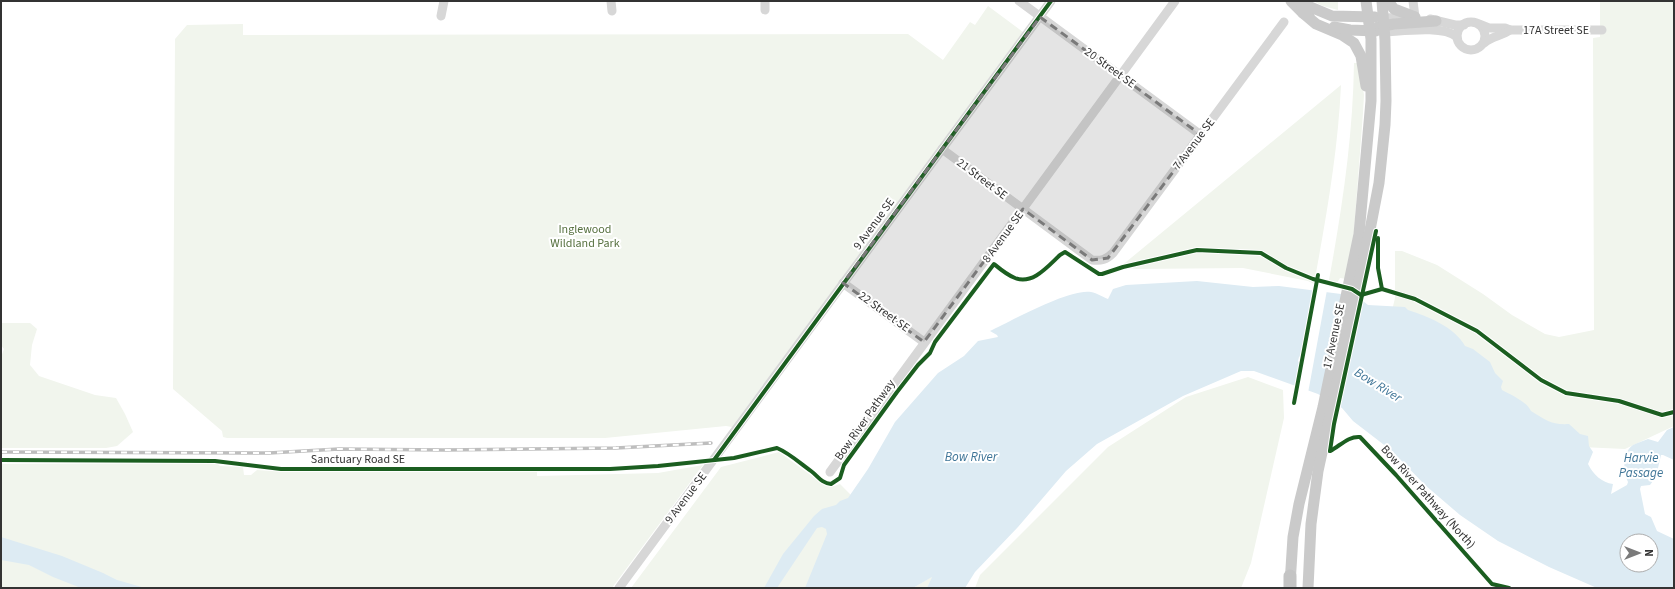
<svg xmlns="http://www.w3.org/2000/svg" width="1675" height="589" font-family="'Source Sans 3',sans-serif">
<style>
.green{fill:#f1f5ed}
.water{fill:#ddebf3;fill-rule:evenodd}
.pier{fill:#fff}
.lines{fill:none;stroke-linecap:round;stroke-linejoin:round}
.minor{stroke:#d7d7d7;stroke-width:9}
.major{stroke:#cacaca;stroke-width:11}
.highway{stroke:#c4c4c4;stroke-width:13}
.rail-casing{stroke:#bebebe;stroke-width:3.5}
.rail{stroke:#fff;stroke-width:2;stroke-dasharray:6;stroke-linecap:butt}
.cycleway-casing{stroke:#fff;stroke-width:6}
.cycleway{stroke:#1b5e20;stroke-width:4}
.marked{fill:#7a7a7a;fill-opacity:0.2;stroke:#7a7a7a;stroke-width:3;stroke-dasharray:8 5;stroke-linejoin:round}
.labels{text-anchor:middle;dominant-baseline:central;stroke-width:4;stroke-linejoin:round;paint-order:stroke}
.street-label{font-size:12px;fill:#333;stroke:#fff}
.park-label{font-size:12px;fill:#56703f;stroke:#fff}
.water-label{font-size:13px;font-style:italic;fill:#3f7597;stroke:#fff}
</style>
<rect width="100%" height="100%" fill="#fff"/>
<g class="green">
<polygon points="1313,1 1338,1 1338,10 1323,6"/>
<polygon points="1600,1 1674,1 1674,426 1625,449 1559,446 1390,319 1395,298 1395,251 1402,251 1437,265 1483,294 1512,315 1545,334 1559,337 1594,330 1593,38 1600,37"/>
<polygon points="988,6 1023,32 732,427 726,426 605,438 227,438 223,437 222,431 173,389 175,39 187,25 243,24 243,35 908,34 943,60 970,22 975,25"/>
<path d="M1354 63H1359L1364 95 1363 113 1353 244 1346 279 1340 278 1337 283 1329 280C1342 209 1353 137 1354 63Z"/>
<path d="M1341 85C1338 152 1326 218 1314 284L1308 281 1243 268 1137 269 1120 267Z"/>
<polygon points="1,323 30,323 37,329 32,345 30,365 39,376 95,395 116,398 125,414 133,432 117,446 106,448 1,448 1,357 4,349 1,345"/>
<polygon points="1248,377 1283,390 1284,418 1251,563 1241,588 975,588 980,575 1108,447 1186,397"/>
<path d="M779 452 823 484C829 487 833 487 840 484L853 497 810 588H631L721 467Z"/>
<polygon points="217,463 220,466 243,467 244,475 251,475 257,470 287,472 537,472 537,476 658,473 703,465 612,588 1,588 1,464"/>
<polygon points="933,576 927,588 913,588"/>
</g>
<g class="water">
<path d="M1197 281 1253 287 1279 286 1341 294 1363 301 1368 305 1405 307 1408 310C1427 316 1455 327 1465 346L1473 349 1490 362 1495 373 1503 381 1501 387 1502 390C1511 395 1526 401 1531 411 1546 420 1551 425 1569 424L1580 434 1588 436 1589 446 1593 452 1588 464C1593 474 1602 483 1613 484L1611 494 1627 485 1628 482C1623 472 1622 452 1633 445 1637 443 1643 441 1648 439L1658 442 1667 430 1674 427V460L1663 455H1661L1656 477 1650 485 1641 486 1640 489 1645 514 1651 517 1657 531 1674 539V588H1597L1549 567 1498 541 1460 515 1425 485 1392 451 1353 421 1342 408 1318 394 1254 371H1241L1183 396 1097 444 1066 471 1018 527 975 572 965 588H927L932 577 913 588H805L827 534 826 529 822 527 817 528 777 588H764L783 554 814 516 822 509 836 505 840 501 848 498 868 469 895 422 938 373 964 356 978 341 998 337 997 335 990 331C1011 321 1070 288 1091 292 1097 293 1103 297 1108 299L1113 289 1126 285ZM1627 541H1651V565H1627Z"/>
<polygon points="1,537 62,556 103,573 117,580 145,588 81,588 53,577 29,565 1,560"/>
</g>
<polygon class="pier" points="1314,289 1327,290 1308,393 1295,389 1300,364 1298,361 1299,357 1302,355 1309,314 1308,312 1311,306"/>
<g class="lines">
<g class="minor">
<polyline points="611,1 612,11"/>
<polyline points="1019,1 1201,135"/>
<polyline points="1413,1 1415,17"/>
<polyline points="765,10 765,1"/>
<polyline points="441,16 444,1"/>
<polyline points="1384,18 1411,17"/>
<polyline points="1430,19 1455,25 1464,25"/>
<circle cx="1471" cy="36" r="14"/>
<polyline points="1479,24 1489,28 1505,28 1510,30 1602,30"/>
<path d="M1385 32C1403 31 1444 25 1457 37"/>
<path d="M1484 43C1492 36 1502 36 1510 30"/>
<path d="M942 149 1092 260C1101 261 1106 260 1113 253L1284 22"/>
<polyline points="843,283 924,342"/>
<polyline points="830,472 1175,1"/>
<polyline points="619,588 1051,1"/>
</g>
<g class="major">
<polyline points="1291,1 1303,13 1309,16"/>
<polyline points="1296,1 1332,16 1375,17"/>
<polyline points="1388,1 1394,9 1415,17"/>
<polyline points="1303,13 1316,24 1342,35 1354,43 1361,56 1366,86"/>
<polyline points="1334,27 1350,30 1376,31"/>
<polyline points="1378,27 1394,24 1436,21"/>
<polyline points="1290,584 1293,537 1299,504 1323,407 1359,234 1371,101 1371,39 1366,1"/>
<polyline points="1308,588 1311,524 1318,471 1370,230 1379,183 1385,125 1386,101 1385,40 1382,1"/>
</g>
<polyline class="highway" points="1290,576 1290,588"/>
<g class="rail-casing">
<polyline id="rail" points="1,452 269,453 339,449 444,450 616,448 711,443"/>
</g>
<use href="#rail" class="rail"/>
<g class="cycleway-casing">
<g id="cycleway">
<polyline points="1378,238 1378,268 1382,289"/>
<polyline points="1294,403 1318,275"/>
<path d="M1330 451C1340 446 1348 436 1360 437L1396 475 1492 584 1509 588"/>
<polyline points="1330,451 1334,424 1376,231"/>
<path d="M1 460 215 461 281 469H610L658 466 734 458 777 448C789 453 800 463 811 471 818 476 821 483 831 484L840 478 844 465 897 392 918 365 930 353 935 342 994 264C1000 269 1007 275 1015 278 1033 285 1048 266 1060 255L1065 252 1099 274H1102L1123 267 1197 250 1261 253 1286 268 1313 279 1352 289 1361 295 1382 289 1415 299 1477 331 1541 380 1566 393 1619 401 1662 415 1674 412"/>
<polyline points="714,460 1051,1"/>
</g>
</g>
<use href="#cycleway" class="cycleway"/>
</g>
<path class="marked" d="M1040 17 1201 135 1108 258 1092 260 1023 209 924 342 843 283Z"/>
<g class="labels">
<g class="street-label">
<text x="1556" y="30">17A Street SE</text>
<text transform="translate(1110 68) rotate(36)">20 Street SE</text>
<text transform="translate(1194 144) rotate(-53)">7 Avenue SE</text>
<text transform="translate(982 179) rotate(37)">21 Street SE</text>
<text transform="translate(874 224) rotate(-54)">9 Avenue SE</text>
<text transform="translate(1003 237) rotate(-54)">8 Avenue SE</text>
<text transform="translate(884 312) rotate(36)">22 Street SE</text>
<text transform="translate(1334 336) rotate(-78)">17 Avenue SE</text>
<text transform="translate(865 420) rotate(-55)">Bow River Pathway</text>
<text x="358" y="459">Sanctuary Road SE</text>
<text transform="translate(1428 497) rotate(48)">Bow River Pathway (North)</text>
<text transform="translate(686 498) rotate(-53)">9 Avenue SE</text>
</g>
<g class="park-label">
<text x="585" y="229">Inglewood<tspan x="585" dy="14">Wildland Park</tspan></text>
</g>
<g class="water-label">
<text transform="translate(1378 385) rotate(32)">Bow River</text>
<text x="971" y="457">Bow River</text>
<text x="1641" y="458">Harvie<tspan x="1641" dy="15">Passage</tspan></text>
</g>
</g>
<rect width="1675" height="589" fill="none" stroke="#333333" stroke-width="4"/>
<g transform="translate(1639 553) rotate(90)"><circle r="19" fill="#ffffff" stroke="#adadad"/>
<path d="M0-3L7 15L0 10L-7 15Z" fill="#7a7a7a"/>
<text y="-6" font-size="11" font-weight="bold" text-anchor="middle" fill="#333333">N</text>
</g>
</svg>
